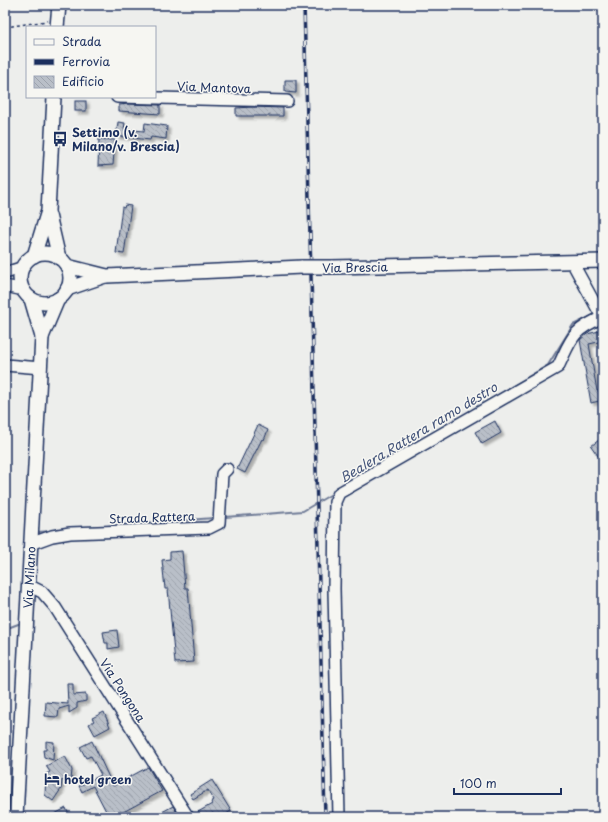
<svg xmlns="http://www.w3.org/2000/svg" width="608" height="822" font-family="'Playpen Sans',sans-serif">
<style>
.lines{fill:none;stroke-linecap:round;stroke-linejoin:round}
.stream{stroke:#6e7a96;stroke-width:2}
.building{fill:url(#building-back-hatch);stroke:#1b2f5e;filter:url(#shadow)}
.minor-casing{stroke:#1b2f5e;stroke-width:14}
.major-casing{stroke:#1b2f5e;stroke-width:16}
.path{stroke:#1b2f5e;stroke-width:1.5;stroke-dasharray:3 3;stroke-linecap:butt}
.minor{stroke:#f6f6f2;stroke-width:11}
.major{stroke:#f6f6f2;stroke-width:13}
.rail-casing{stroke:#1b2f5e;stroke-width:3.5}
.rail{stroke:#f6f6f2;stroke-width:2;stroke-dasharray:6;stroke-linecap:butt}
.major-bridge-casing{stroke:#1b2f5e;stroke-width:16;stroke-linecap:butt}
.major-bridge{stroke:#f6f6f2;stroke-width:13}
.labels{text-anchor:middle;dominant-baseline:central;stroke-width:3;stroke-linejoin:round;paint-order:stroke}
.street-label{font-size:12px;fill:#1b2f5e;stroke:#f6f6f2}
.poi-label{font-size:12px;font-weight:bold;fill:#1b2f5e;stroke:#f6f6f2;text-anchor:start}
.water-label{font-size:13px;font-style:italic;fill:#44547a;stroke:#f6f6f2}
</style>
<defs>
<pattern id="building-back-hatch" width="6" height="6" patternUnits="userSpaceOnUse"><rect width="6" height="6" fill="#b9bfc8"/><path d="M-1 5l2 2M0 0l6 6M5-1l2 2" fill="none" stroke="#9ea4ae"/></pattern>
<filter id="shadow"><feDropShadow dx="3" dy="3" stdDeviation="1" flood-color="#0004"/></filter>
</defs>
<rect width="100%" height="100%" fill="#edeeec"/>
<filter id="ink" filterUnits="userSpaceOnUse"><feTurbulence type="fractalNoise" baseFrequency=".025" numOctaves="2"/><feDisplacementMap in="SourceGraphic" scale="8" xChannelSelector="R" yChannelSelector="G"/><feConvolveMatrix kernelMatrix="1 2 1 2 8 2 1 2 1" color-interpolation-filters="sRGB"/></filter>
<g filter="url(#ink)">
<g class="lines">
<g class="stream">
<polyline points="483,404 548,365 573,325 590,317"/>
<polyline points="225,517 303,511 335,492"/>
<polyline points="107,526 214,518"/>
<polyline points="37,532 53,531"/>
<polyline points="5,629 21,623"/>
</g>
</g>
<g class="building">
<polygon points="285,80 296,80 296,93 285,92"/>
<rect x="75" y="101" width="11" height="10"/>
<polygon points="129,104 160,105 160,114 119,111 119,105"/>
<polygon points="252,107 283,108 283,116 236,116 236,108"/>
<polygon points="118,122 125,123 124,129 144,131 145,123 167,126 166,139 151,137 150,140 116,136"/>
<polygon points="99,139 115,140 113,165 98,166"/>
<polygon points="125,205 131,206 124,254 116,253 122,207 124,208"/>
<polygon points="603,330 603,341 589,344 597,391 603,390 603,400 591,403 580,340 587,334"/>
<polygon points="495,421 501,433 482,444 475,432"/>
<polygon points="258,425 268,430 264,440 262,439 245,473 237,469"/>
<polygon points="603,437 603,463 591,446"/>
<polygon points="182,551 185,588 188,588 194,662 175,663 168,589 165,589 162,560 170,559 170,552"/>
<polygon points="117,630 119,647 108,649 108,643 105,643 103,632"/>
<polygon points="67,684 73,684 73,695 86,694 86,701 77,703 77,708 69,713 69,706 59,709 58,717 45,716 46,702 68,704"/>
<polygon points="104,712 110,727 95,735 89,724 94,721 92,718"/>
<polygon points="46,741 54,742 53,760 44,757 43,750 46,750"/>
<polygon points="92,741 113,786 148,767 162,791 114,817 109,817 93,786 82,792 79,786 101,775 91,756 86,758 80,747"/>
<polygon points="65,756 72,770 71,780 62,780 61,789 53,801 45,795 46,774 50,772 46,766"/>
<polygon points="212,780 231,811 221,817 215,817 213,813 207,817 201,817 198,812 212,804 211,802 214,800 208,790 193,799 190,794"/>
<polygon points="173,806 180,817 153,817"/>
<polygon points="66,808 70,817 49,817"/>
</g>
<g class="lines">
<g class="minor-casing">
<g id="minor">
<polyline points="117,97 287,101"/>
<polyline points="572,262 602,317"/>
<polyline points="5,273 24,267"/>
<polyline points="5,286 24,290"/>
<polyline points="5,365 41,368"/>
<polyline points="30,544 52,536 70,533 209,528 219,523 222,474 227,469"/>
<polyline points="28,585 42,592 55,607 188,817"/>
<path d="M339 817 334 589 335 502 339 493 558 367C572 338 571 331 603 317"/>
</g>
</g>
<g class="major-casing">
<g id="major">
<polyline points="57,27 59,5"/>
<polyline points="49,215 59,258"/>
<circle cx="45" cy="278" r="25"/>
<polyline points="34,256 48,211 54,97"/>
<polyline points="67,266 107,276 302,267"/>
<polyline points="332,267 603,261"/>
<polyline points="67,289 105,276"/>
<polyline points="42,337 58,299"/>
<path id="s1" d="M16 817 42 337 31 299"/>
</g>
</g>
<polyline class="path" points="5,27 48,21"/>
<use href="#minor" class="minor"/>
<use href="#major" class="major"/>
<g class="rail-casing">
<polyline id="rail" points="304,5 325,817"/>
</g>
<use href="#rail" class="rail"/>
<g class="major-bridge-casing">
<polyline id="major-bridge" points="302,267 332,267"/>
</g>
<use href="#major-bridge" class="major-bridge"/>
</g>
</g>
<defs>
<g id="bus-bare" transform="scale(1.2)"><path d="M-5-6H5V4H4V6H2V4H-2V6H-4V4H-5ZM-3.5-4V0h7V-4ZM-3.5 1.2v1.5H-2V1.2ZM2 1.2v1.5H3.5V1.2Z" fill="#1b2f5e" stroke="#f6f6f2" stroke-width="2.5" paint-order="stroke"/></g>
<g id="hotel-bare" transform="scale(1.2)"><path d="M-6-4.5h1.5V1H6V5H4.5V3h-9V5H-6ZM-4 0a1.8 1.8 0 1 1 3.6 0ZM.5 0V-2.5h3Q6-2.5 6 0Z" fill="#1b2f5e" stroke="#f6f6f2" stroke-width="2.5" paint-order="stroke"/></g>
</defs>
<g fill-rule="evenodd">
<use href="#bus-bare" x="60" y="139"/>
<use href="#hotel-bare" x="52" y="779"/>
</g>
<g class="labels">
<g class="street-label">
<text transform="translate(214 87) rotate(2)">Via Mantova</text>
<text transform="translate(355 267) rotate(-1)">Via Brescia</text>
<text transform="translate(152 517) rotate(-2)">Strada Rattera</text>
<text stroke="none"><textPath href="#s1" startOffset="240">Via Milano</textPath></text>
<text transform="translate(123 690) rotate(57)">Via Pongona</text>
</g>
<g class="poi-label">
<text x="72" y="132">Settimo (v.<tspan x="72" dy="14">Milano/v. Brescia)</tspan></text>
<text x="64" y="779">hotel green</text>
</g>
<g class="water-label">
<text transform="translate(418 432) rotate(-31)">Bealera Rattera ramo destro</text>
</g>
</g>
<rect width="608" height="822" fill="none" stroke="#f6f6f2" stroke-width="20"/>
<rect x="10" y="10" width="588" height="802" fill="none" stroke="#1b2f5e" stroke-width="1.5" filter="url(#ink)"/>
<rect x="26" y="26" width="130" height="72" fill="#f6f6f2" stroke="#9ea6b7"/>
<rect x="34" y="39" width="20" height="6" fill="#f6f6f2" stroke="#9ea6b7"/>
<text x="62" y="46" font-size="12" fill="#1b2f5e">Strada</text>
<rect x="34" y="59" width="20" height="6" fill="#1b2f5e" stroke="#9ea6b7"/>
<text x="62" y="66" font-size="12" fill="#1b2f5e">Ferrovia</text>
<rect x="34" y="76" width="20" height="12" fill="url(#building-back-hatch)" stroke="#9ea6b7"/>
<text x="62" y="86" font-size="12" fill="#1b2f5e">Edificio</text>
<path d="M454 788v6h107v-6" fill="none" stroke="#1b2f5e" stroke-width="2"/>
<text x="460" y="788" font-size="12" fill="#1b2f5e" stroke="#f6f6f2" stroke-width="3" paint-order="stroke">100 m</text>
</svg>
